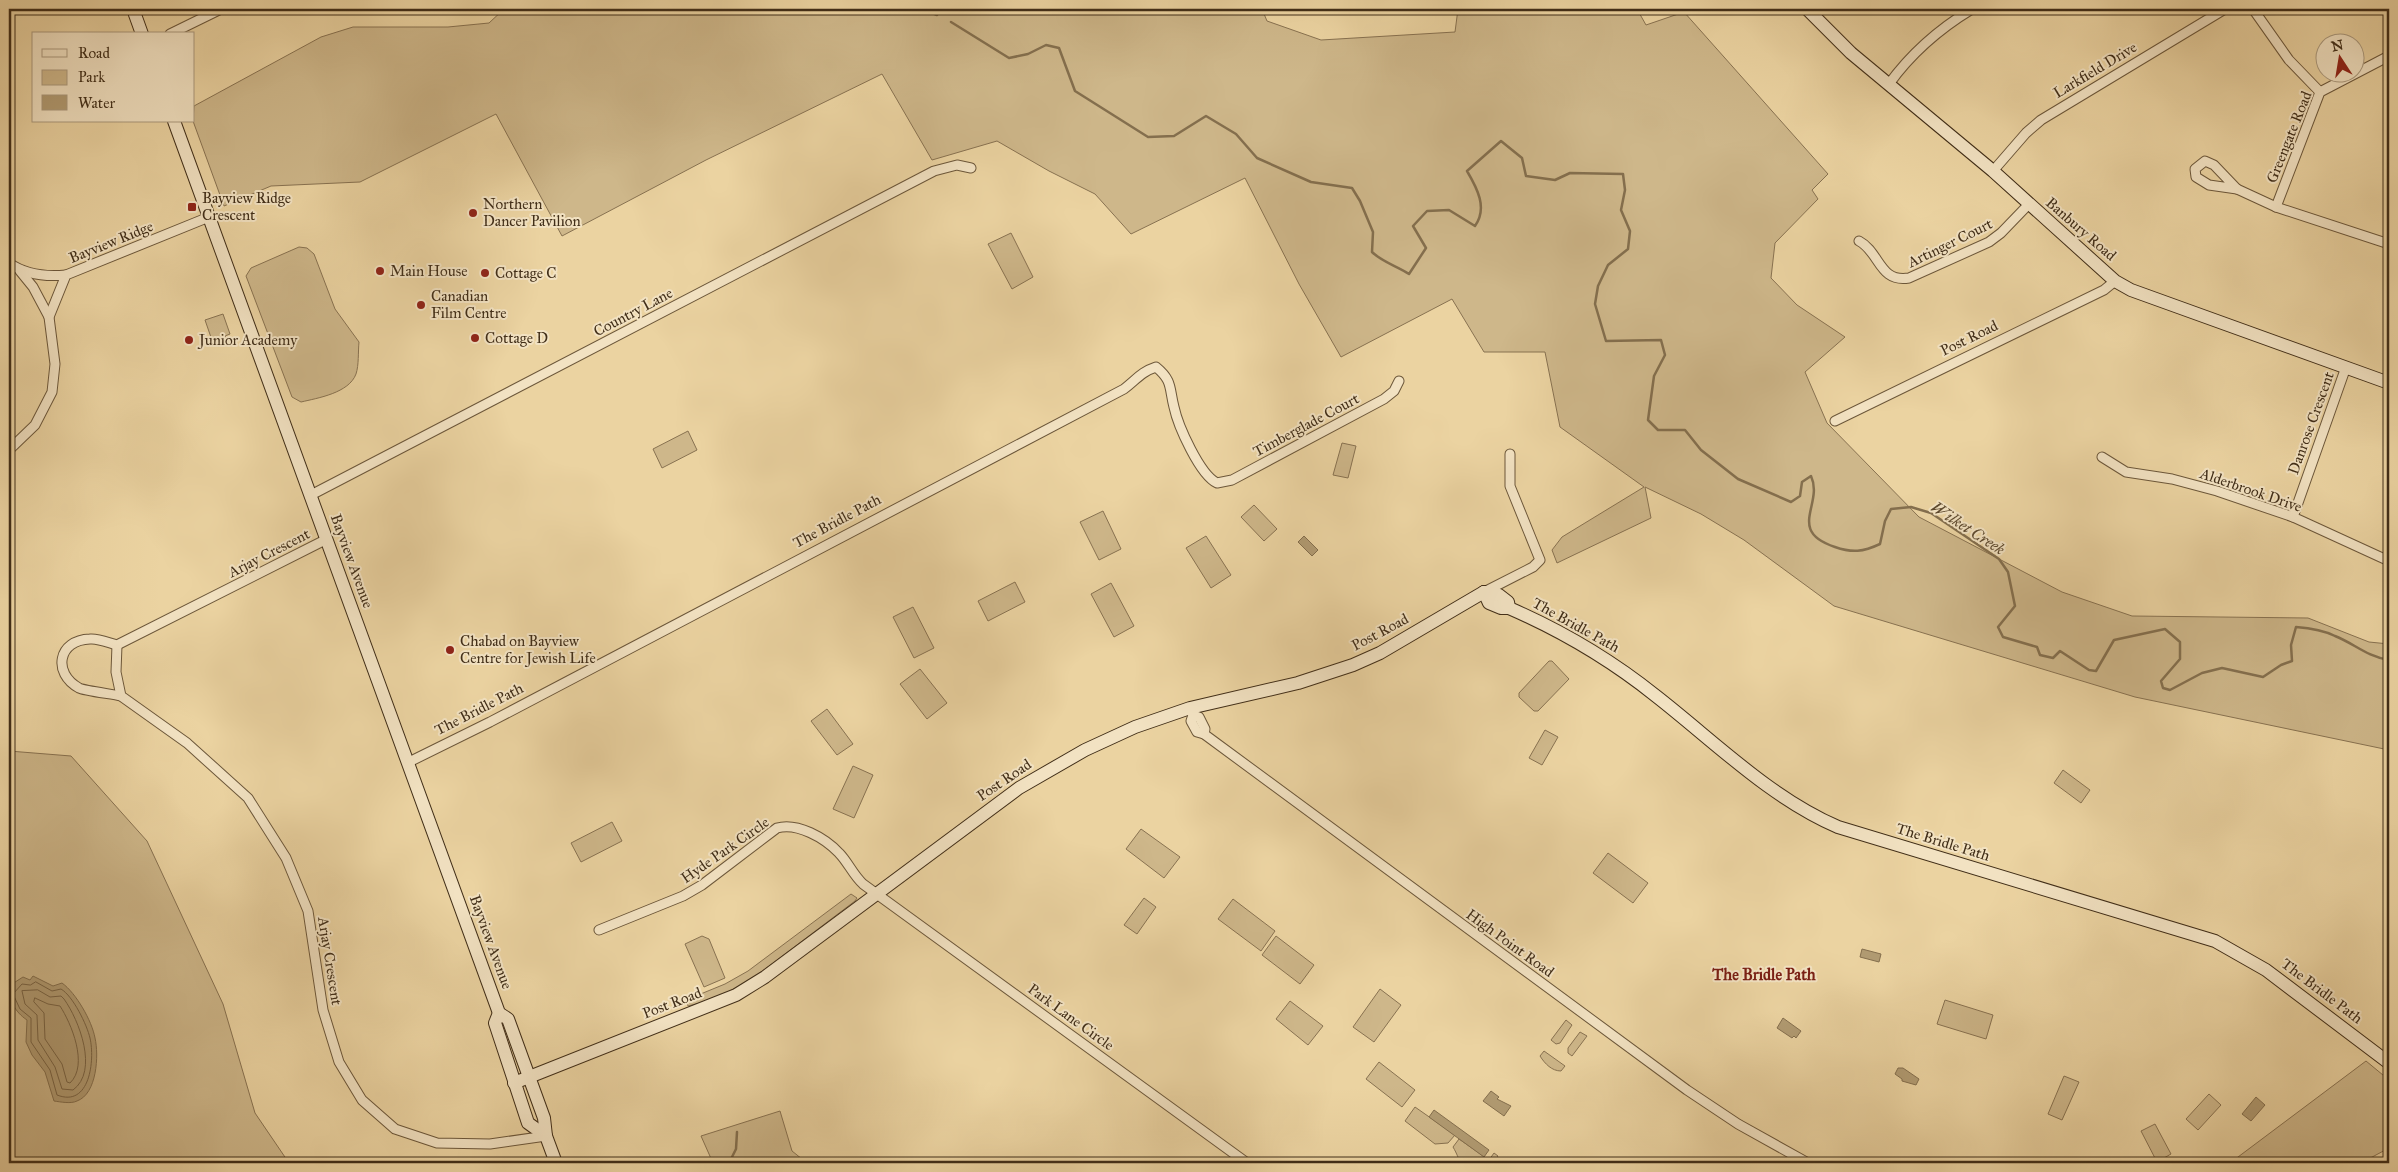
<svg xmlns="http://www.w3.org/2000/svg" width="2398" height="1172" font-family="'IM FELL Great Primer',serif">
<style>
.green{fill:#ceb78a;stroke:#887251}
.water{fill:#b19b72;stroke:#846f4e}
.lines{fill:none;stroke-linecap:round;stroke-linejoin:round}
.shore{stroke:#796445;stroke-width:1}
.stream{stroke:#846f4e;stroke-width:2.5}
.street-casing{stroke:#6c573a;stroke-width:11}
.secondary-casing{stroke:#412e18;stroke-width:14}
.street{stroke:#f2e2c2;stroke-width:9}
.secondary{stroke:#f2e2c2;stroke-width:12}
.poi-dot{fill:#8f2418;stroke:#f2e2c2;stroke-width:2}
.labels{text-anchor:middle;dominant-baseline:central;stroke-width:4;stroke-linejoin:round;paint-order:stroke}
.street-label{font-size:15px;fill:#412e18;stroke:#f2e2c2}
.poi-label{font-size:15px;fill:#412e18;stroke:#f2e2c2;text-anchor:start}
.water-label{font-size:16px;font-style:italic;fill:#5d492e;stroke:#f2e2c2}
.neighbourhood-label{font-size:16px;font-weight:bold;fill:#7a1f14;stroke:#f2e2c2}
</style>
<rect width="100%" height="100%" fill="#ebd3a1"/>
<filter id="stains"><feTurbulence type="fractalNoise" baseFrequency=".004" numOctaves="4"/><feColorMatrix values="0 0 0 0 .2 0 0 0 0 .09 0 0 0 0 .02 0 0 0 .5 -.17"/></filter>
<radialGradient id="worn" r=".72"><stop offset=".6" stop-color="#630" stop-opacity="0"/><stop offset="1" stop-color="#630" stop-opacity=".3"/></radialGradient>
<g class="green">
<polygon points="504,9 1262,9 1267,21 1321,40 1455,32 1458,9 1637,9 1646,25 1684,12 1828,174 1812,190 1818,199 1775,243 1771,278 1797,305 1845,337 1805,372 1827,423 1919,517 2062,592 2132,616 2308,618 2369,642 2389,644 2389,750 2135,697 1834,606 1744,540 1701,514 1645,487 1651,518 1557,563 1552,550 1562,537 1644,487 1560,427 1545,352 1484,352 1452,299 1341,357 1299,284 1245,178 1131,234 1095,194 1049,171 997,141 932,160 882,74 706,160 562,236 496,114 360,182 271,186 224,206 193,121 194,106 321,37 353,27 448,27 489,23"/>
<polygon points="1011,233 1033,277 1012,289 988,244"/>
<path d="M299 247 307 248 314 254 335 309 359 342C358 352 359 365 356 374 349 393 318 398 301 402L292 397 246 276 251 268Z"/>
<polygon points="223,314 230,334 225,336 227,341 214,346 205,320"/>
<polygon points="688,431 697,450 662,468 653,449"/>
<polygon points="1342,443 1356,446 1348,478 1333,475"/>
<polygon points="1254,505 1277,529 1264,541 1241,517"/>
<polygon points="1103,511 1121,549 1099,560 1080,522"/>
<polygon points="1206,536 1231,575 1211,588 1186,548"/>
<polygon points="1015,582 1025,602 988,621 978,601"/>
<polygon points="1111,583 1134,626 1114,637 1091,594"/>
<polygon points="913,607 934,648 914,658 893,617"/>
<polygon points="1549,661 1552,661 1569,679 1538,711 1534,711 1519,697 1519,693"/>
<polygon points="920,669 947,703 927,719 900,684"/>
<polygon points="827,709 853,744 837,755 811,721"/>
<polygon points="1545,730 1558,737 1542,765 1529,758"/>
<polygon points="9,751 71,756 147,841 223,1004 255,1113 289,1163 9,1163"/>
<polygon points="853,766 873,775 854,818 833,809"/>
<polygon points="2063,770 2090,790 2081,803 2054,783"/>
<polygon points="612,822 622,841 581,862 571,843"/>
<polygon points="1141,829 1180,857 1164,878 1126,849"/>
<polygon points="1608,853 1648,883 1633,903 1593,873"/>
<polygon points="851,894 857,898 855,901 752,979 715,999 688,1006 686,1000 725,984 748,971"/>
<polygon points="1144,898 1156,907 1137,934 1124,925"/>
<polygon points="1233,899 1275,931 1261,951 1218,919"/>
<polygon points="702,936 709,939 725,978 704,987 685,944"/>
<polygon points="1276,936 1314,965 1300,984 1262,955"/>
<polygon points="1380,989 1401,1005 1374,1042 1353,1027"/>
<polygon points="1945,1000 1993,1015 1986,1039 1937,1024"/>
<polygon points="1290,1001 1323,1026 1308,1045 1276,1019"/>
<polygon points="1566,1020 1572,1025 1560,1043 1556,1044 1551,1040"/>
<polygon points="1580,1032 1587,1036 1572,1056 1568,1053 1568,1048"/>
<path d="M1544 1051 1565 1066 1561 1071C1552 1071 1545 1064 1540 1056Z"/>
<polygon points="2366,1061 2389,1080 2389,1148 2361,1163 2230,1163"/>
<polygon points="1379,1062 1415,1090 1402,1107 1366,1079"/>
<polygon points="2064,1076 2079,1082 2062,1120 2048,1114"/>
<polygon points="2209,1094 2221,1105 2198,1130 2186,1119"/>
<polygon points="1415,1107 1455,1135 1448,1143 1435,1144 1405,1121"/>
<polygon points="780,1111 792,1151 807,1163 713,1163 701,1136"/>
<polygon points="2155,1124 2171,1154 2157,1162 2141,1131"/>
<path d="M1459 1139 1489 1160 1494 1153 1498 1156 1493 1163H1488L1481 1158 1476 1163C1455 1163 1462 1162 1453 1147Z"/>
</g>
<g class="water">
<polygon points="1304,536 1318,550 1312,556 1298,542"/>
<polygon points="1862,949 1881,954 1879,962 1860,957"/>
<path d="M33 976 53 986 62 983C76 993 92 1021 95 1038 99 1055 97 1094 77 1101 71 1104 61 1102 54 1101L45 1072 32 1055 26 1042 27 1020C15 1012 7 999 12 984L23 977 30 980Z"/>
<polygon points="1783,1018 1801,1031 1796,1038 1794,1036 1792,1038 1777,1028"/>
<polygon points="1898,1068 1903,1068 1919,1079 1916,1085 1902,1081 1902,1079 1895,1074"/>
<polygon points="1491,1091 1499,1097 1497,1099 1511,1106 1504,1116 1483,1101"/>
<polygon points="2256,1097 2265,1105 2251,1121 2242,1114"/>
<polygon points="1434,1110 1489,1150 1484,1157 1429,1117"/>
</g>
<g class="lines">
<g class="shore">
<path d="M36 982 52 991 61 989C73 996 87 1025 90 1038 95 1060 90 1108 57 1095L50 1070 31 1042V1018L20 1009 13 994 22 984 30 985Z"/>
<path d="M38 990 50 997 61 996 64 999C79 1020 99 1071 73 1090L62 1089 55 1067 38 1040 37 1015 25 1004 22 991Z"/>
<path d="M35 998 48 1004 60 1006C71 1023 89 1065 70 1083L67 1082 62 1064 45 1039 44 1013 34 1002Z"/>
</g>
<g class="stream">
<polyline points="923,9 937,15"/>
<path d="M951 22 1009 58 1028 54 1046 45 1059 48 1075 91 1148 137 1174 136 1206 116 1236 134 1257 158 1311 182 1352 188 1360 201 1373 232 1372 252C1382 262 1397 266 1409 274L1426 248 1413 226 1427 211 1449 210 1475 226C1488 208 1477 188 1467 171L1501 141 1522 158 1526 176 1555 180 1570 173 1623 174 1625 190 1621 210 1630 231 1628 249 1608 265 1598 286 1595 304 1606 341 1661 340 1665 355 1654 376 1648 420 1658 430H1685L1701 450 1738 479 1791 502 1800 496 1802 482 1811 476C1824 504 1786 531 1835 547 1852 553 1863 552 1880 544L1885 521 1891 509 1911 507 1931 513 1999 559 2008 572 2015 606 1998 627 2003 637 2037 647 2040 655 2053 658 2060 651 2089 670 2096 671 2114 640 2165 629 2180 642V659L2161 681 2163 688 2170 690 2202 673 2222 668 2263 677 2281 665 2292 661 2291 645 2296 627C2309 628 2323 630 2335 636 2355 644 2366 656 2389 660"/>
<polyline points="729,1163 736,1149 737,1132"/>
</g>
<g class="street-casing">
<g id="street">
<polyline points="2253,9 2289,60 2320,92"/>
<polyline points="170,34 221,9"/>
<path d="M1889 84C1912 52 1939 29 1972 9"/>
<polygon points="2205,161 2214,165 2237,189 2209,185 2196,177 2195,169"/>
<polyline points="1993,171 2026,133 2041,120 2225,9"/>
<polyline points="2237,189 2276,207 2389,244"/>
<polyline points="2276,207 2320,92 2389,56"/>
<path d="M1859 241C1880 252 1879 283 1909 278L1989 242 2001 233 2028 205"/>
<path d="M9 263C26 275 45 277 66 275"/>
<polyline points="20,271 33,287 49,317"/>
<polyline points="1835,421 2104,290 2115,281"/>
<polyline points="9,450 35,425 52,392 55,364 49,317 66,275 209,217"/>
<polyline points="2102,457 2126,472 2172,479 2217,491 2293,517 2389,561"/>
<polyline points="311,495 934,171 957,165 971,168"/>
<polyline points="2293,517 2346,367"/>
<polyline points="1484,592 1533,567 1540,560 1510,486 1510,454"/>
<polyline points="117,645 116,672 121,696 187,743 248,798 286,858 308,911 323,1010 339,1062 362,1100 395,1129 437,1143 490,1144 546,1136"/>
<path d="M121 696C113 694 85 691 79 688 52 673 58 640 90 639 98 638 109 643 117 645L327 539"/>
<polyline points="1190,708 1193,715 1191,721 1197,732 1204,734 1687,1090 1738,1124 1808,1163"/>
<polyline points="1193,715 1199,717 1205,729 1204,734"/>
<path d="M409 762 490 722 1124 389C1137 379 1141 372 1156 367 1173 381 1169 388 1174 407 1178 426 1200 475 1217 483L1232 480 1384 399 1394 391 1399 381"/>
<path d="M599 930 683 896 702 885 777 828C797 822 825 838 839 853 848 862 853 875 863 884L1247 1163"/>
</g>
</g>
<g class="secondary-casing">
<g id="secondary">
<polyline points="133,9 142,34"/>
<polyline points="1807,9 1851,53 1993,171 2115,281 2131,290 2389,383"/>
<polyline points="174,121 499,1013 508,1019 544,1118 546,1136 556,1163"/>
<path d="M1484 592 1489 603 1501 608H1509C1562 631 1611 660 1656 696 1715 742 1769 797 1838 827L2215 941 2266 970 2389 1063"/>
<polyline points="1484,592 1499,595 1508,602 1509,608"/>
<polyline points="499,1013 495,1023 528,1123 546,1136"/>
<polyline points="514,1083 736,995 765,977 1019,788 1085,750 1135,727 1190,708 1298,683 1353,665 1380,653 1484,592"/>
</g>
</g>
<use href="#street" class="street"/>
<use href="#secondary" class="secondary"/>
</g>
<g class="poi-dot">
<rect x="187" y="202" width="10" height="10" rx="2.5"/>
<circle cx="473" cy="213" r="5"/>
<circle cx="380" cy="271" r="5"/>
<circle cx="485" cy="273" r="5"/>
<circle cx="421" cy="305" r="5"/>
<circle cx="475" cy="338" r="5"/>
<circle cx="189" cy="340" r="5"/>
<circle cx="450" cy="650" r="5"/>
</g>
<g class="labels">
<g class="street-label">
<text transform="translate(2095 70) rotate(-31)">Larkfield Drive</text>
<text transform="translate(2289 137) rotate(-68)">Greengate Road</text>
<text transform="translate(2081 229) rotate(41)">Banbury Road</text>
<text transform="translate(111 242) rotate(-22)">Bayview Ridge</text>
<text transform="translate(1950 243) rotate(-26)">Artinger Court</text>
<text transform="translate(633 312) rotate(-28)">Country Lane</text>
<text transform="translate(1969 338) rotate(-26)">Post Road</text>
<text transform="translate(2311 423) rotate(-70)">Danrose Crescent</text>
<text transform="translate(1306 425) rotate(-28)">Timberglade Court</text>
<text transform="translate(2251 490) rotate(19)">Alderbrook Drive</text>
<text transform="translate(837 521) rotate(-28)">The Bridle Path</text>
<text transform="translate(269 553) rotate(-27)">Arjay Crescent</text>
<text transform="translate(352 561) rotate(70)">Bayview Avenue</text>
<text transform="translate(1576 625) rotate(29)">The Bridle Path</text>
<text transform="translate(1380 632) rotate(-28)">Post Road</text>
<text transform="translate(479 709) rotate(-27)">The Bridle Path</text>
<text transform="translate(1004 780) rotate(-34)">Post Road</text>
<text transform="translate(1943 842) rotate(17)">The Bridle Path</text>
<text transform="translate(725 850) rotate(-35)">Hyde Park Circle</text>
<text transform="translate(491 942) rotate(70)">Bayview Avenue</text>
<text transform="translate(1510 943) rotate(36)">High Point Road</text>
<text transform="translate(330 961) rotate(81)">Arjay Crescent</text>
<text transform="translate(2322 991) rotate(37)">The Bridle Path</text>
<text transform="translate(672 1003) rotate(-21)">Post Road</text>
<text transform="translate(1071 1017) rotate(36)">Park Lane Circle</text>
</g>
<g class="poi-label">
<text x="202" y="198">Bayview Ridge<tspan x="202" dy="17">Crescent</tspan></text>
<text x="483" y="204">Northern<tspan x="483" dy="17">Dancer Pavilion</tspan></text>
<text x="390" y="271">Main House</text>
<text x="495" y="273">Cottage C</text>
<text x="431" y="296">Canadian<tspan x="431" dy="17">Film Centre</tspan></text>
<text x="485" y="338">Cottage D</text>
<text x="199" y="340">Junior Academy</text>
<text x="460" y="641">Chabad on Bayview<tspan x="460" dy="17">Centre for Jewish Life</tspan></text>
</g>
<g class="water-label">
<text transform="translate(1968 528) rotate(33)">Wilket Creek</text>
</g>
<g class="neighbourhood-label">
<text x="1764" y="974">The Bridle Path</text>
</g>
</g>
<rect width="2398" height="1172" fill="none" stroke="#ebd3a1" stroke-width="30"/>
<rect x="10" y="10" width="2378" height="1152" fill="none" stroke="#412e18" stroke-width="2.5"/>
<rect x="15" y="15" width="2368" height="1142" fill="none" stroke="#412e18"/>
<rect x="32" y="32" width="162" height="90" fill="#f2e2c2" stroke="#ab9a7e"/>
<rect x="42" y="49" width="25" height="8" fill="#f2e2c2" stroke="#ab9a7e"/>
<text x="78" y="58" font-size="15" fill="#412e18">Road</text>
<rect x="42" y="70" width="25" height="15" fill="#ceb78a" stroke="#ab9a7e"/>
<text x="78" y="82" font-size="15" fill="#412e18">Park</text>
<rect x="42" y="95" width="25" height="15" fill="#b19b72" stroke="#ab9a7e"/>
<text x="78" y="108" font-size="15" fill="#412e18">Water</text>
<g transform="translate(2340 58) rotate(348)"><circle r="24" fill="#f2e2c2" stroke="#ab9a7e"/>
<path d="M0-4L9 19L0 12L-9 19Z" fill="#8f2418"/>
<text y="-8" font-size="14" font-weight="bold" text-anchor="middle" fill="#412e18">N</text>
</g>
<rect width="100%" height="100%" filter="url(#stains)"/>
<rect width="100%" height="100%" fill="url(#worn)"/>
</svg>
